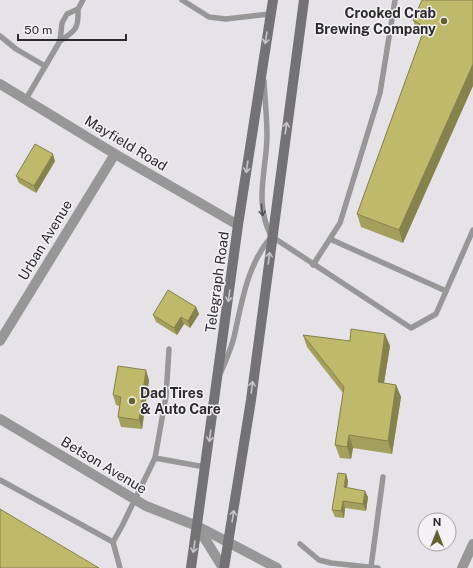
<svg xmlns="http://www.w3.org/2000/svg" width="473" height="568" font-family="'Public Sans',sans-serif">
<style>
.lines{fill:none;stroke-linecap:round;stroke-linejoin:round}
.lane{stroke:#989798;stroke-width:5.5}
.street{stroke:#989798;stroke-width:10}
.secondary{stroke:#737274;stroke-width:10}
.wall{fill:#a49f5d}
.shaded-wall{fill:#86824c}
.building{fill:#bfb96c;stroke:#86824c}
.oneway{stroke:#c6c5c7}
.oneway2{stroke:#525152}
.poi-dot{fill:#65612e;stroke:#f3f1f4;stroke-width:1.5}
.labels{text-anchor:middle;dominant-baseline:central;stroke-width:3;stroke-linejoin:round;paint-order:stroke}
.poi-label{font-size:14px;font-weight:bold;fill:#2c2b2c;stroke:#f3f1f4;text-anchor:end}
.street-label{font-size:14px;fill:#2c2b2c;stroke:#f3f1f4}
</style>
<rect width="100%" height="100%" fill="#e5e3e7"/>
<g class="lines">
<g class="lane">
<polyline points="182,0 209,17 226,19 270,14"/>
<polyline points="78,9 83,0"/>
<polyline points="0,36 16,49 45,66"/>
<path d="M264 81C265 100 267 118 267 137 266 173 254 202 271 236L411 328 436 314 473 230"/>
<path d="M26 99 60 41 62 23 67 14 78 9C79 29 75 31 60 41"/>
<polyline points="330,239 446,291"/>
<polyline points="313,265 340,223 380,93 395,0"/>
<path d="M221 372C226 360 231 349 234 337 242 302 247 265 271 237"/>
<polyline points="155,458 205,467"/>
<polyline points="0,480 113,542 122,526 155,458 166,396 169,349"/>
<polyline points="113,542 120,568"/>
<polyline points="300,544 319,560 331,563 378,568"/>
<polyline points="371,567 383,477"/>
</g>
<g class="street">
<polyline points="0,84 115,154 238,225"/>
<polyline points="0,341 115,154"/>
<polyline points="0,419 146,506 197,526 277,568"/>
<polyline points="197,526 223,568"/>
<polyline points="462,568 473,544"/>
</g>
<g class="secondary">
<polyline points="191,568 238,225 273,0"/>
<polyline points="224,568 251,400 304,0"/>
</g>
</g>
<g class="wall">
<polygon points="473,0 403,243 361,227 357,214 422,35 417,32 413,20"/>
<polygon points="55,161 36,193 19,183 16,176"/>
<polygon points="196,307 199,314 190,328 184,324 177,335 156,322 153,315"/>
<polygon points="385,334 390,346 384,383 396,385 401,397 392,454 353,448 351,459 340,458 335,445 343,393 307,347 303,335 350,341"/>
<polygon points="149,380 142,429 121,427 118,417 119,406 116,405 113,395"/>
<polygon points="346,474 348,481 347,488 368,497 366,511 345,508 344,518 335,517 332,510"/>
</g>
<g class="shaded-wall">
<polygon points="473,64 473,86 403,243 399,230"/>
<polygon points="53,154 55,161 36,193 34,186"/>
<polygon points="196,307 199,314 190,328 188,321"/>
<polygon points="181,317 184,324 177,335 174,328"/>
<polygon points="385,334 390,346 382,395 378,382"/>
<polygon points="146,370 149,380 142,429 139,420"/>
<polygon points="396,385 401,397 392,454 388,441"/>
<polygon points="349,435 353,448 351,459 347,447"/>
<polygon points="346,474 348,481 346,494 344,487"/>
<polygon points="365,491 368,497 366,511 363,504"/>
<polygon points="343,501 345,508 344,518 341,511"/>
</g>
<g class="building">
<polygon points="422,0 473,0 473,64 399,230 357,214 425,27 413,20"/>
<polygon points="35,144 53,154 34,186 16,176"/>
<polygon points="168,290 196,307 188,321 181,317 174,328 153,315"/>
<polygon points="351,329 385,334 378,382 396,385 388,441 349,435 347,447 335,445 344,387 303,335 350,341"/>
<polygon points="118,366 146,370 139,420 118,417 121,397 113,395"/>
<polygon points="338,473 346,474 344,487 365,491 363,504 343,501 341,511 332,510"/>
<polygon points="0,509 99,568 0,568"/>
</g>
<defs><path id="oneway-shaft" d="M-6 0H5M1.5-3L5.5 0L1.5 3" fill="none" stroke-width="1.6" stroke-linecap="round" stroke-linejoin="round"/></defs>
<g class="oneway">
<use href="#oneway-shaft" transform="translate(266 38) rotate(99)"/>
<use href="#oneway-shaft" transform="translate(286 128) rotate(-82)"/>
<use href="#oneway-shaft" transform="translate(247 167) rotate(98)"/>
<use href="#oneway-shaft" transform="translate(269 258) rotate(-83)"/>
<use href="#oneway-shaft" transform="translate(229 296) rotate(98)"/>
<use href="#oneway-shaft" transform="translate(252 387) rotate(-83)"/>
<use href="#oneway-shaft" transform="translate(210 436) rotate(98)"/>
<use href="#oneway-shaft" transform="translate(233 516) rotate(-81)"/>
<use href="#oneway-shaft" transform="translate(194 547) rotate(98)"/>
</g>
<use class="oneway2" href="#oneway-shaft" transform="translate(262 210) rotate(84)"/>
<g class="poi-dot">
<circle cx="444" cy="21" r="4"/>
<circle cx="132" cy="401" r="4"/>
</g>
<g class="labels">
<g class="poi-label">
<text x="436" y="13">Crooked Crab<tspan x="436" dy="16">Brewing Company</tspan></text>
<text x="140" y="393" text-anchor="start">Dad Tires<tspan x="140" dy="16">&amp; Auto Care</tspan></text>
</g>
<g class="street-label">
<text transform="translate(126 143) rotate(31)">Mayfield Road</text>
<text transform="translate(45 240) rotate(-59)">Urban Avenue</text>
<text transform="translate(217 282) rotate(-82)">Telegraph Road</text>
<text transform="translate(104 465) rotate(31)">Betson Avenue</text>
</g>
</g>
<g transform="translate(437 532)"><circle r="19" fill="#f3f1f4" stroke="#a3a2a4"/>
<path d="M0-3L7 15L0 10L-7 15Z" fill="#65612e"/>
<text y="-6" font-size="11" font-weight="bold" text-anchor="middle" fill="#2c2b2c">N</text>
</g>
<path d="M18 34v6h108v-6" fill="none" stroke="#2c2b2c" stroke-width="2"/>
<text x="24" y="34" font-size="12" fill="#2c2b2c" stroke="#f3f1f4" stroke-width="3" paint-order="stroke">50 m</text>
</svg>
